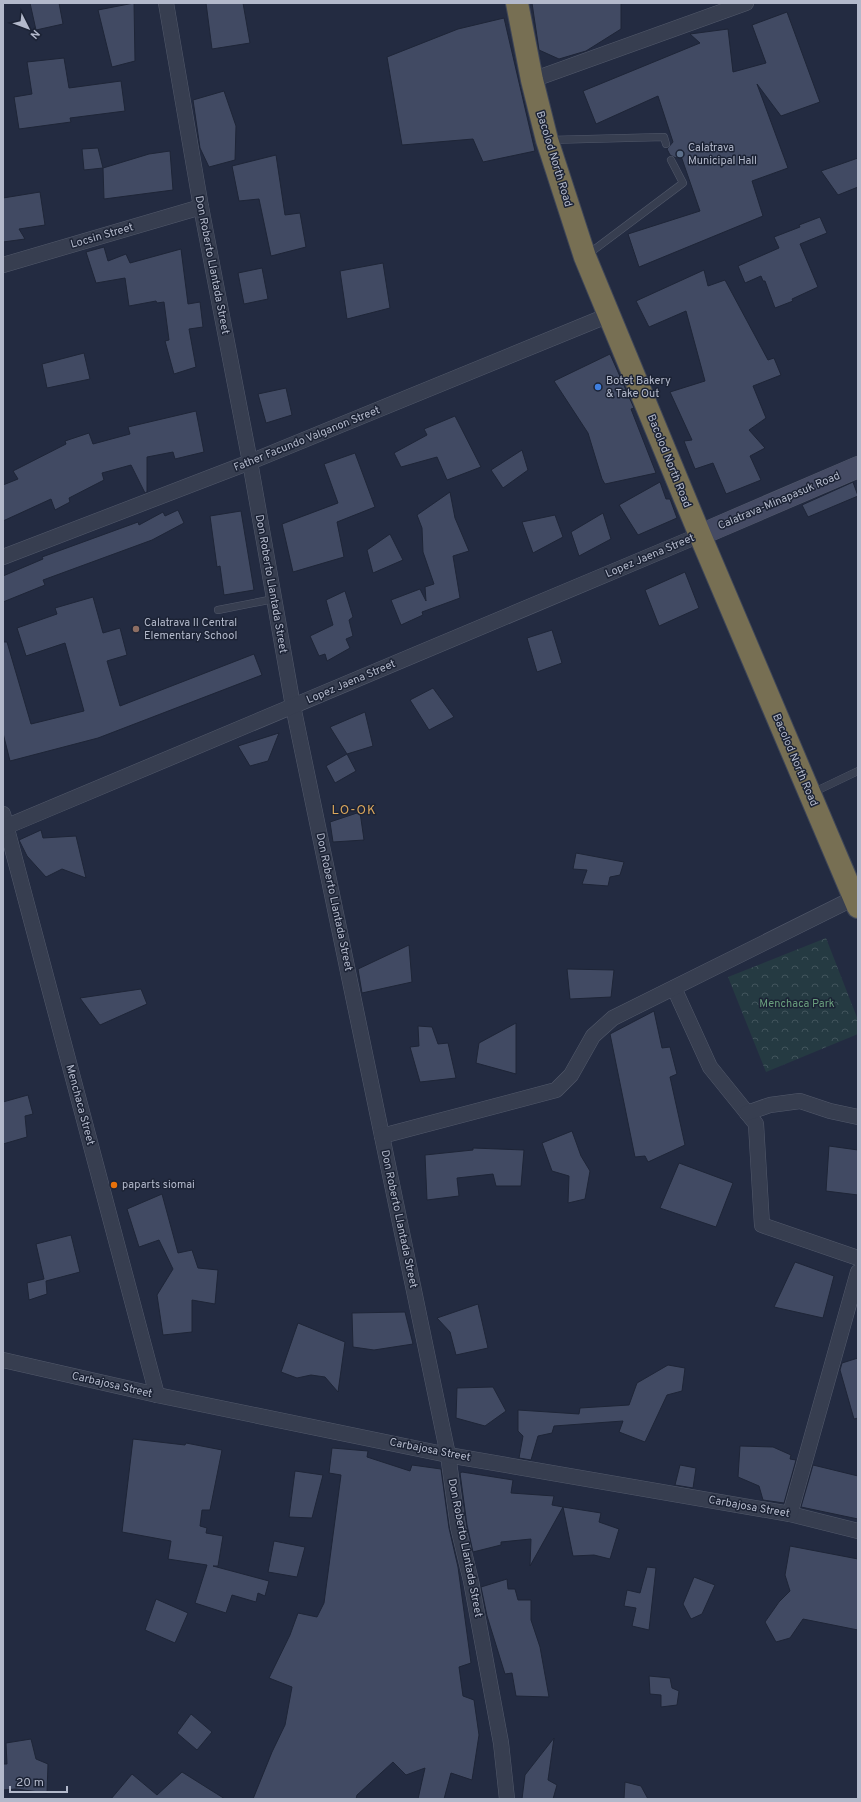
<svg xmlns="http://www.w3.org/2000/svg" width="861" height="1802" font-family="Overpass,sans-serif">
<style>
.park{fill:url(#park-crowns)}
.building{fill:#414a63;stroke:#1e2537}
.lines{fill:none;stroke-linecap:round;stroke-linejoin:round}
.lane-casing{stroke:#52596b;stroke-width:8}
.street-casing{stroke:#52596b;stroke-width:16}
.secondary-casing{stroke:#52596b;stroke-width:22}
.highway-casing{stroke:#3f4658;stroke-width:24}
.lane{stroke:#373e50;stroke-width:7}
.street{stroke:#373e50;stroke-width:15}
.secondary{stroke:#454b64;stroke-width:21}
.highway{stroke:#776f53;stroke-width:22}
.service-dot{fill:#5c6f8a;stroke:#1c2335;stroke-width:1.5}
.shop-dot{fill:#3f7fe0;stroke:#1c2335;stroke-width:1.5}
.education-dot{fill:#8d6e63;stroke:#1c2335;stroke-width:1.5}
.food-dot{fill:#e8710a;stroke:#1c2335;stroke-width:1.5}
.labels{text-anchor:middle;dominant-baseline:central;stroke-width:3;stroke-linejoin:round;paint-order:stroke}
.poi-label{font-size:11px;fill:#b3b9cb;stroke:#1c2335;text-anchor:start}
.street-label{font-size:11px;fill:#b3b9cb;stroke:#1c2335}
.park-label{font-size:11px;fill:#699e7d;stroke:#1c2335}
.quarter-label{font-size:13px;letter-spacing:1px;fill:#dda85c;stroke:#1c2335}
</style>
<defs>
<pattern id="park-crowns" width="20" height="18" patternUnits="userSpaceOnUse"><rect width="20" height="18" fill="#253a42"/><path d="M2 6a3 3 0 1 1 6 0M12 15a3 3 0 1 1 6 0" fill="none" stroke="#42545c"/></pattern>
</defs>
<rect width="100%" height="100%" fill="#232b41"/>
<polygon class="park" points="826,938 858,1020 858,1034 766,1072 728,977"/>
<g class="building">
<polygon points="30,3 59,3 63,24 36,30"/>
<polygon points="134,3 135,61 112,67 98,10"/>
<polygon points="206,3 243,3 250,43 212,49"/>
<polygon points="532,3 621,3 621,29 586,51 559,59 539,50"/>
<polygon points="787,12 820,102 781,116 757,84 788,168 752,181 763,216 639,267 628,234 700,211 681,156 676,158 670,155 667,149 673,142 658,96 596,124 583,91 700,43 690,34 728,29 733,72 766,63 752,25"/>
<polygon points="504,18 535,151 483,162 473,139 402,145 387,57 458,29"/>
<polygon points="64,58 69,88 121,81 125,111 70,118 71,122 19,129 14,97 32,94 27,62"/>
<polygon points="224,91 236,126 235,160 209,167 200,148 193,100"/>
<polygon points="98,148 103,168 84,170 82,149"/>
<polygon points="170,151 173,190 104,199 103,168 149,154"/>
<polygon points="276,155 285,215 300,213 306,247 271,256 259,199 239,201 232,166"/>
<polygon points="858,158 858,187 838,195 821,171"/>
<polygon points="40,192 45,225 19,229 25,239 3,242 3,198"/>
<polygon points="820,217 827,233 800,244 818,287 792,299 793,301 775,308 765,281 763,281 761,276 745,283 738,266 779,248 774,237 800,227 799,225"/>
<polygon points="104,247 108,261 126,254 130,263 181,249 188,304 200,302 203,327 189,329 196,367 174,374 165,341 169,340 164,302 157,303 156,301 129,306 125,278 96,283 86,252"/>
<polygon points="383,263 390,308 347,319 340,271"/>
<polygon points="262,268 268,299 244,304 238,273"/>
<polygon points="704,270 708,286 725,280 768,360 774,358 781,375 753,386 766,418 749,430 765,448 750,456 761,480 726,494 713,463 695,469 684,441 692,440 670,392 705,381 686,311 649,327 636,301"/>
<polygon points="84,353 90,379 47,388 42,364"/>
<polygon points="610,354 634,408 631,409 656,473 605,484 602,479 588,433 554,381"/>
<polygon points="286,388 292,415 266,423 258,394"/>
<polygon points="196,411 204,452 175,459 173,452 147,457 147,492 145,493 131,465 102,473 104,480 69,498 70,502 55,510 51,499 3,521 3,485 18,479 13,471 66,444 65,441 89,433 93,444 130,434 128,427"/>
<polygon points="455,416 481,467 447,480 437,457 401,467 394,453 427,435 424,429"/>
<polygon points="522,450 528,470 503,488 491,470"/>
<polygon points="355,453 375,507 337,522 344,557 293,572 282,524 338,503 324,464"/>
<polygon points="660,482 666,499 670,499 677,518 638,535 619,505"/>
<polygon points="853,482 858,496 808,517 802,505"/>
<polygon points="450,492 455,518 469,551 453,556 460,598 422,612 423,615 401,625 391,600 420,589 426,601 425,587 434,584 423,552 422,528 417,515"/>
<polygon points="178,510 184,523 152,540 43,580 45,585 3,602 3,576 43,559 42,557 138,522 139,525 163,512 165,516"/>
<polygon points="241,511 254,590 224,595 220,566 217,567 210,516"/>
<polygon points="603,513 611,539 579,556 571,532"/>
<polygon points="555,515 563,537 533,553 522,522"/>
<polygon points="390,534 403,560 373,573 367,550"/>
<polygon points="685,572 699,608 659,626 645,590"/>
<polygon points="345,591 353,617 349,620 353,636 346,639 350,648 327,661 325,654 319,656 310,636 333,625 326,600"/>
<polygon points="93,597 103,633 120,628 127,655 107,661 120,706 254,654 262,675 98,738 10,761 3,733 3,642 7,642 31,724 84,711 65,643 26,656 17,628 57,614 55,608"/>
<polygon points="552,630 562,663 537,672 527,638"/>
<polygon points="433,688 454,717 429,730 410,700"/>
<polygon points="365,712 373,746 347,754 330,727"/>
<polygon points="279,733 268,761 250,766 238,746"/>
<polygon points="347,754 356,771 335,783 326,766"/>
<polygon points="360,812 364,840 333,842 330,822"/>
<polygon points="41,830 43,838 76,836 86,878 62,869 46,877 27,856 19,840"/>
<polygon points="576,853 624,862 620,875 610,877 608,886 582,884 587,870 573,869"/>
<polygon points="409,945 412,982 362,993 358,969"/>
<polygon points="567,969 614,970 611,997 570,999"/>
<polygon points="141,989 147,1004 100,1025 80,998"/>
<polygon points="654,1011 662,1048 670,1047 677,1074 670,1077 685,1145 648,1162 645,1156 635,1157 610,1034"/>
<polygon points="516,1023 516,1074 476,1063 479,1043"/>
<polygon points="418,1026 432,1027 438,1044 448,1043 456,1078 420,1082 410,1047 419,1046"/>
<polygon points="28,1095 33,1114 25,1116 27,1137 3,1144 3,1102"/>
<polygon points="572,1131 581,1156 590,1171 585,1199 568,1203 569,1176 552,1171 542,1143"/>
<polygon points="829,1146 858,1150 858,1195 826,1191"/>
<polygon points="473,1148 524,1150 521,1186 496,1186 493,1174 457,1178 459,1196 427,1200 425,1155 473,1150"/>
<polygon points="679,1163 733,1183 716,1227 660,1208"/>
<polygon points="162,1194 178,1253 192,1250 198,1268 218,1270 215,1304 192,1300 192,1332 163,1335 157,1295 173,1269 159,1240 139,1247 127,1209"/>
<polygon points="71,1235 80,1272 46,1281 47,1294 29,1300 27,1283 44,1279 36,1244"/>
<polygon points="795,1262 834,1276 823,1318 774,1307"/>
<polygon points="478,1304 488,1348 456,1355 450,1332 437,1318"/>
<polygon points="405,1312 413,1344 374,1350 353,1347 352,1313"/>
<polygon points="298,1323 345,1342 338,1392 325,1377 311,1375 297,1378 281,1372"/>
<polygon points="858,1358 858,1418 854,1419 840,1370 842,1363"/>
<polygon points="668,1365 685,1368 682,1391 667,1395 645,1442 619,1432 623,1421 554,1426 552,1433 538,1436 531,1460 519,1458 523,1436 518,1431 518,1410 579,1414 580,1408 629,1405 637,1383"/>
<polygon points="493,1387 506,1411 485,1426 456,1418 457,1388"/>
<polygon points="133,1439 185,1445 186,1443 222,1450 210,1510 202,1510 200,1526 207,1528 206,1533 223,1536 218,1566 213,1566 269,1581 265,1596 258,1593 256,1602 232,1595 226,1613 195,1603 207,1565 168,1559 171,1541 122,1532"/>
<polygon points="740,1446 773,1447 791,1455 790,1459 796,1460 784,1503 763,1500 759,1486 738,1477"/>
<polygon points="332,1448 368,1451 367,1457 410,1471 412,1465 441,1469 449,1528 458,1567 471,1663 459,1667 463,1696 474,1700 479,1735 472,1780 451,1773 444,1799 418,1799 425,1768 406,1775 393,1762 357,1795 356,1799 253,1799 272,1752 285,1725 292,1687 269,1678 290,1635 298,1613 317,1617 324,1603 341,1475 329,1473"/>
<polygon points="680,1465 696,1468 693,1488 675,1485"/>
<polygon points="813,1465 858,1476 858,1519 801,1507"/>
<polygon points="295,1471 323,1475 312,1518 289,1517"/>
<polygon points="462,1472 513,1480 511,1493 554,1496 552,1505 563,1507 530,1566 531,1539 501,1542 501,1545 473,1552 467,1525 460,1473"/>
<polygon points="563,1507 601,1513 599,1522 619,1529 610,1559 594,1555 573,1556"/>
<polygon points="274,1541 305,1547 297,1577 268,1572"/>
<polygon points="790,1546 858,1559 858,1630 803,1619 790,1638 776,1642 765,1622 779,1602 790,1591 785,1575"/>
<polygon points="647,1567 656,1568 649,1630 632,1626 636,1608 624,1606 627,1590 640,1593"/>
<polygon points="694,1577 715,1585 702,1614 691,1619 683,1604"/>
<polygon points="507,1579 508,1589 515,1589 518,1600 531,1600 531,1620 540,1647 549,1697 516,1696 512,1673 505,1674 487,1616 481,1587"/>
<polygon points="156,1599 188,1613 175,1643 145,1630"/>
<polygon points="649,1676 670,1678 672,1688 679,1691 677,1705 661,1707 661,1695 650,1694"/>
<polygon points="191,1714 212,1732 197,1750 177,1733"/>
<polygon points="554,1738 548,1780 557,1785 553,1799 522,1799 525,1775"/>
<polygon points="31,1739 36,1759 48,1764 47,1793 16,1789 3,1790 3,1764 7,1764 6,1743"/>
<polygon points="182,1772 225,1799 111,1799 132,1774 157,1795"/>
<polygon points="625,1782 641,1786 648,1799 624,1799"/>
</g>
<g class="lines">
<g class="lane-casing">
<g id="lane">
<polyline points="549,140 664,137 666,144"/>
<polyline points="587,255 683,183 671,160"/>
<polyline points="218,610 274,599"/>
<polyline points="812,793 858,771"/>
</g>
</g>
<g class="street-casing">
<g id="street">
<polyline points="166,3 201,207 250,462 293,706 448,1455 458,1527 471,1581 501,1743 507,1799"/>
<polyline points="532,80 746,3"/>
<polyline points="3,265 201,207"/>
<polyline points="3,557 250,462 609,315"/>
<polyline points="3,814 157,1395"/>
<polyline points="3,828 700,535"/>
<polyline points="674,988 710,1067 756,1124 762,1225 858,1258"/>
<polyline points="747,1113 770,1105 800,1101 830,1111 858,1117"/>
<polyline points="382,1136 556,1090 571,1075 593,1036 613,1018 854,898"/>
<polyline points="3,1360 157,1395 448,1455 790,1514 858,1531"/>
<polyline points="790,1514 858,1272"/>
</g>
</g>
<g class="secondary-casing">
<polyline id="secondary" points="700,535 858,467"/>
</g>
<g class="highway-casing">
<polyline id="highway" points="517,3 532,80 547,140 585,257 700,535 858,907"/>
</g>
<use href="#lane" class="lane"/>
<use href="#street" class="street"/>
<use href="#secondary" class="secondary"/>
<use href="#highway" class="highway"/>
</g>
<circle class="service-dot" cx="680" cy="154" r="4"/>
<circle class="shop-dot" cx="598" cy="387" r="4"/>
<circle class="education-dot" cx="136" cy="629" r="4"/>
<circle class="food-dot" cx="114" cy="1185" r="4"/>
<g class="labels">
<g class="poi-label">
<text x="688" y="148">Calatrava<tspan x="688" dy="13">Municipal Hall</tspan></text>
<text x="606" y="381">Botet Bakery<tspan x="606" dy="13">&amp; Take Out</tspan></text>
<text x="144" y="623">Calatrava II Central<tspan x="144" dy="13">Elementary School</tspan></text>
<text x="122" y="1185">paparts siomai</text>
</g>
<g class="street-label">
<text transform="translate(554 159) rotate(73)">Bacolod North Road</text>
<text transform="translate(102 236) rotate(-16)">Locsin Street</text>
<text transform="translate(212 265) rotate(79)">Don Roberto Llantada Street</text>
<text transform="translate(307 439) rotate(-22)">Father Facundo Valganon Street</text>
<text transform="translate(669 461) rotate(68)">Bacolod North Road</text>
<text transform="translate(779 501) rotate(-23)">Calatrava-Minapasuk Road</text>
<text transform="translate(650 556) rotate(-23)">Lopez Jaena Street</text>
<text transform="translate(271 584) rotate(80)">Don Roberto Llantada Street</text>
<text transform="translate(351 682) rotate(-23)">Lopez Jaena Street</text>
<text transform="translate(795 760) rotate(67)">Bacolod North Road</text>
<text transform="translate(334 902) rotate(78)">Don Roberto Llantada Street</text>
<text transform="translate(80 1105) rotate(75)">Menchaca Street</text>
<text transform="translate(399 1219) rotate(78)">Don Roberto Llantada Street</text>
<text transform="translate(112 1385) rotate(13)">Carbajosa Street</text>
<text transform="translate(430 1450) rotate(11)">Carbajosa Street</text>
<text transform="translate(749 1507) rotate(10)">Carbajosa Street</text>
<text transform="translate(465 1548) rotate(79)">Don Roberto Llantada Street</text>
</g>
<g class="park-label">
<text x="797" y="1004">Menchaca Park</text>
</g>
<g class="quarter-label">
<text x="354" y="811">LO-OK</text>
</g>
</g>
<rect width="861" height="1802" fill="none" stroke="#b3b9cb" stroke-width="8"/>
<g transform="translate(28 28) rotate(132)" stroke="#1c2335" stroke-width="3" paint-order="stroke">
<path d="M0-3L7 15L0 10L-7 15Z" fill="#b3b9cb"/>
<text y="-6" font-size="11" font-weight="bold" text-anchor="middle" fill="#b3b9cb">N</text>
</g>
<path d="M10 1786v6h57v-6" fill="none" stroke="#b3b9cb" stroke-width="2"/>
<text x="16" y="1786" font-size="12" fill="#b3b9cb" stroke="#1c2335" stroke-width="3" paint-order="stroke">20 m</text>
</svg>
